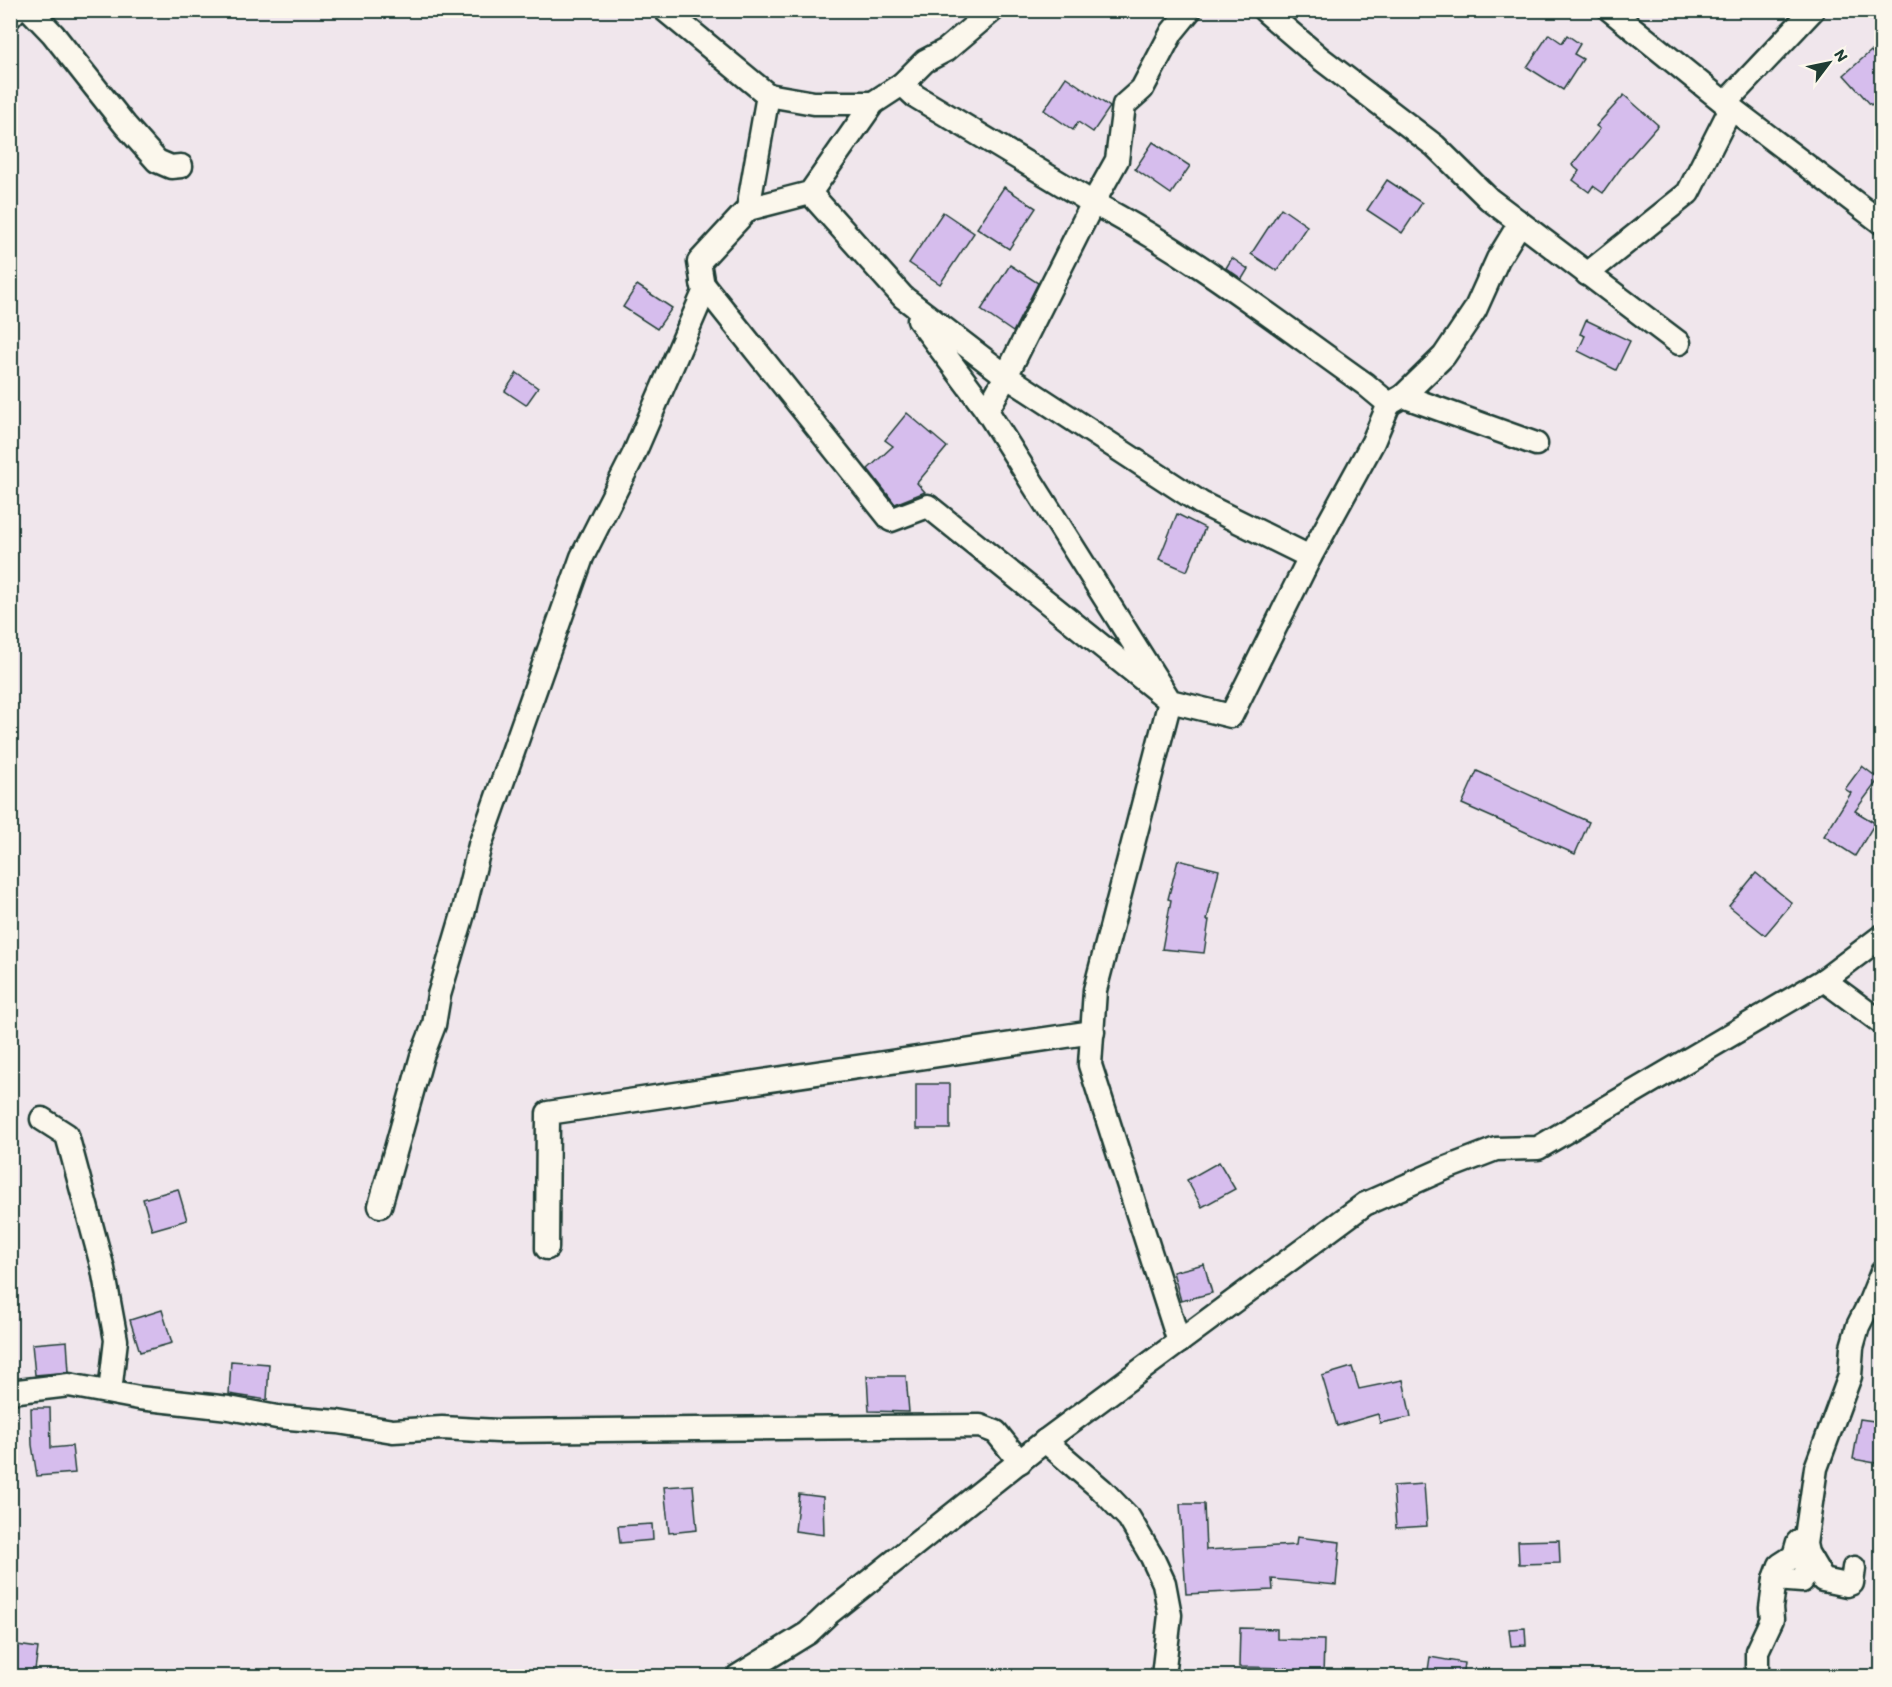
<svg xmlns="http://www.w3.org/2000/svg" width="1892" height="1687" font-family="Itim,sans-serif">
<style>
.building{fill:#d6bded;stroke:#1f3d34;stroke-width:1.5}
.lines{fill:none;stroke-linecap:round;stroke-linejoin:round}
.minor-casing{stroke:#1f3d34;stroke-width:27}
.minor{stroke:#fbf7ec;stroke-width:22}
</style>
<rect width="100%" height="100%" fill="#f0e6ec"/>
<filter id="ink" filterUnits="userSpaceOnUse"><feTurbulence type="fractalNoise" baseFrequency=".0167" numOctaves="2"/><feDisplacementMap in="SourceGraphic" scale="12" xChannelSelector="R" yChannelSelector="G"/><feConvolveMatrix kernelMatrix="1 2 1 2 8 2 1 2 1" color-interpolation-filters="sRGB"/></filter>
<g filter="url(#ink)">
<g class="building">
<polygon points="1549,34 1562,43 1567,35 1580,44 1574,54 1583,59 1563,90 1527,67"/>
<polygon points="1871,51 1881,64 1881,96 1871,105 1844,75"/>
<polygon points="1066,77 1110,107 1093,132 1078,122 1073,130 1044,110"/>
<polygon points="1624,95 1658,125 1623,165 1603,193 1593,186 1589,192 1573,180 1579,171 1572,165 1600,129 1596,126"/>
<polygon points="1153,142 1190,166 1171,194 1135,169"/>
<polygon points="1387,180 1422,203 1402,233 1367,210"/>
<polygon points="1004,187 1036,208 1009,249 977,228"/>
<polygon points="1281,208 1307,226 1277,271 1251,254"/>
<polygon points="943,212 974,233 940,284 909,263"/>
<polygon points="1232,258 1248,269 1242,279 1226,268"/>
<polygon points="1010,265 1038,283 1013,332 981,310"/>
<polygon points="637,285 672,308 657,329 623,307"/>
<polygon points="1586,320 1630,341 1616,370 1578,351 1585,336 1580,334"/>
<polygon points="517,373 538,388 526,405 505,391"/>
<polygon points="907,413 947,447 917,483 925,492 895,504 868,469 893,446 885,440"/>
<polygon points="1177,514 1205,528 1187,571 1159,559"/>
<polygon points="1862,766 1879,779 1855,811 1875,823 1855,856 1824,836 1851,793 1845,789"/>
<polygon points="1477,771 1589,822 1575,854 1462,804"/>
<polygon points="1178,860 1219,870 1207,920 1209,920 1204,953 1162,949 1171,900 1168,899"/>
<polygon points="1756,873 1792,903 1765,935 1729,906"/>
<rect x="916" y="1084" width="34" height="45"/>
<polygon points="1219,1162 1235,1189 1202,1207 1187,1180"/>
<polygon points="178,1189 187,1220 152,1230 143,1199"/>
<polygon points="1204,1264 1212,1293 1181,1301 1173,1272"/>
<polygon points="162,1310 172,1343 140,1352 130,1320"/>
<polygon points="67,1341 69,1372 35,1375 32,1344"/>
<polygon points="231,1361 269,1364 267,1400 229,1394"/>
<polygon points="1352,1367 1359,1389 1403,1380 1411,1417 1380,1423 1378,1414 1337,1426 1322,1376"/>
<polygon points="867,1376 906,1376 909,1412 869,1411"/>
<polygon points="31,1408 50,1408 51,1448 72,1446 75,1473 37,1476 32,1445"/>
<polygon points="1860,1419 1881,1422 1881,1464 1853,1459"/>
<polygon points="1424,1484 1427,1526 1396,1528 1393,1486"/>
<polygon points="693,1485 697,1530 669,1533 664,1487"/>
<polygon points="799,1494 823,1497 824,1535 795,1531"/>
<polygon points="1180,1504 1204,1504 1206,1550 1296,1545 1297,1537 1340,1542 1336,1585 1272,1579 1273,1590 1186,1594"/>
<polygon points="652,1524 653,1540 620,1543 618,1526"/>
<polygon points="1559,1540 1560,1563 1519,1564 1518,1541"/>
<polygon points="1240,1628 1277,1629 1277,1639 1324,1640 1323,1677 1287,1677 1288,1668 1239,1667"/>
<polygon points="1525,1628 1526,1645 1511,1646 1509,1629"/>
<polygon points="10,1644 38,1648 34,1677 10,1677"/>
<polygon points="1430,1657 1464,1663 1462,1677 1427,1677"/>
</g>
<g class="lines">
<g class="minor-casing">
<g id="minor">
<polyline points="30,10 53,34 125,125 157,161 171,167 181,166"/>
<polyline points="665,10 768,95 748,209"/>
<polyline points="993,10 946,50 925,61 902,84 915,96 1093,203 1006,376 1201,503 1310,557 1373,442 1389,404"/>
<path d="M1190 10 1172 32 1142 89 1124 105 1117 160 1093 203C1190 253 1276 321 1365 384L1389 404 1403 396"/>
<polyline points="1264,10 1320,58 1435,146 1489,199 1679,343"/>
<polyline points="1610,10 1731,108 1882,223"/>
<polyline points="10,17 16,10"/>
<polyline points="768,95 814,103 873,103"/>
<polyline points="1725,103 1813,10"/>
<polyline points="810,193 903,297 1006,376 987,411 1170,701 1231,716 1310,557"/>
<polyline points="1520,223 1498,259 1475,310 1444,356 1403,396 1536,444"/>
<polyline points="1587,274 1688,193 1731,108"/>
<polyline points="702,283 891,520 928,506 1170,701 1095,990 1090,1065 1179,1342"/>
<polyline points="919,320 987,411"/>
<polyline points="1824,980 1882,1023"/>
<polyline points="42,1119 67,1135 103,1269 116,1340 110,1392"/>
<polyline points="380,1206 422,1056 434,1025 439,995 463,914 480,845 582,557 633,456 704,292 699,262 748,209 810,193 873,103 902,84"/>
<polyline points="547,1248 548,1113 1093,1032"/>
<polyline points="1882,1272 1869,1304 1882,1308"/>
<polyline points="10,1392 69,1385 139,1398 229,1408 277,1417 338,1422 393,1431 442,1428 498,1431 980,1426 996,1432 1020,1462"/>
<polyline points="1045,1441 1102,1490 1129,1518 1152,1557 1164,1583 1170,1615 1163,1676"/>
<polyline points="1805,1537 1798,1542 1794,1556 1780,1565 1775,1579 1802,1581 1811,1560"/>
<polyline points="1854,1568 1852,1583 1847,1585 1823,1580 1807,1553 1805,1544 1816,1468 1850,1376 1852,1347 1858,1326 1869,1304"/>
<polyline points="738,1676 808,1633 828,1614 1045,1441 1365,1204 1444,1169 1496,1149 1538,1148 1824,980 1882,936"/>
<polyline points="1757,1676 1757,1651 1772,1619 1771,1608 1775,1579"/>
</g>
</g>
<use href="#minor" class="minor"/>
</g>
</g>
<rect width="1892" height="1687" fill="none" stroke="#fbf7ec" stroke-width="36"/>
<rect x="18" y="18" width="1856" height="1651" fill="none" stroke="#1f3d34" stroke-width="2" filter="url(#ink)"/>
<g transform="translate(1829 63) rotate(58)" stroke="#fbf7ec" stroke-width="4.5" paint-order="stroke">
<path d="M0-4.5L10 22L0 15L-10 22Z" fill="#1f3d34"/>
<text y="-9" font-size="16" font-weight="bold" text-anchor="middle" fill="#1f3d34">N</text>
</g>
</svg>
